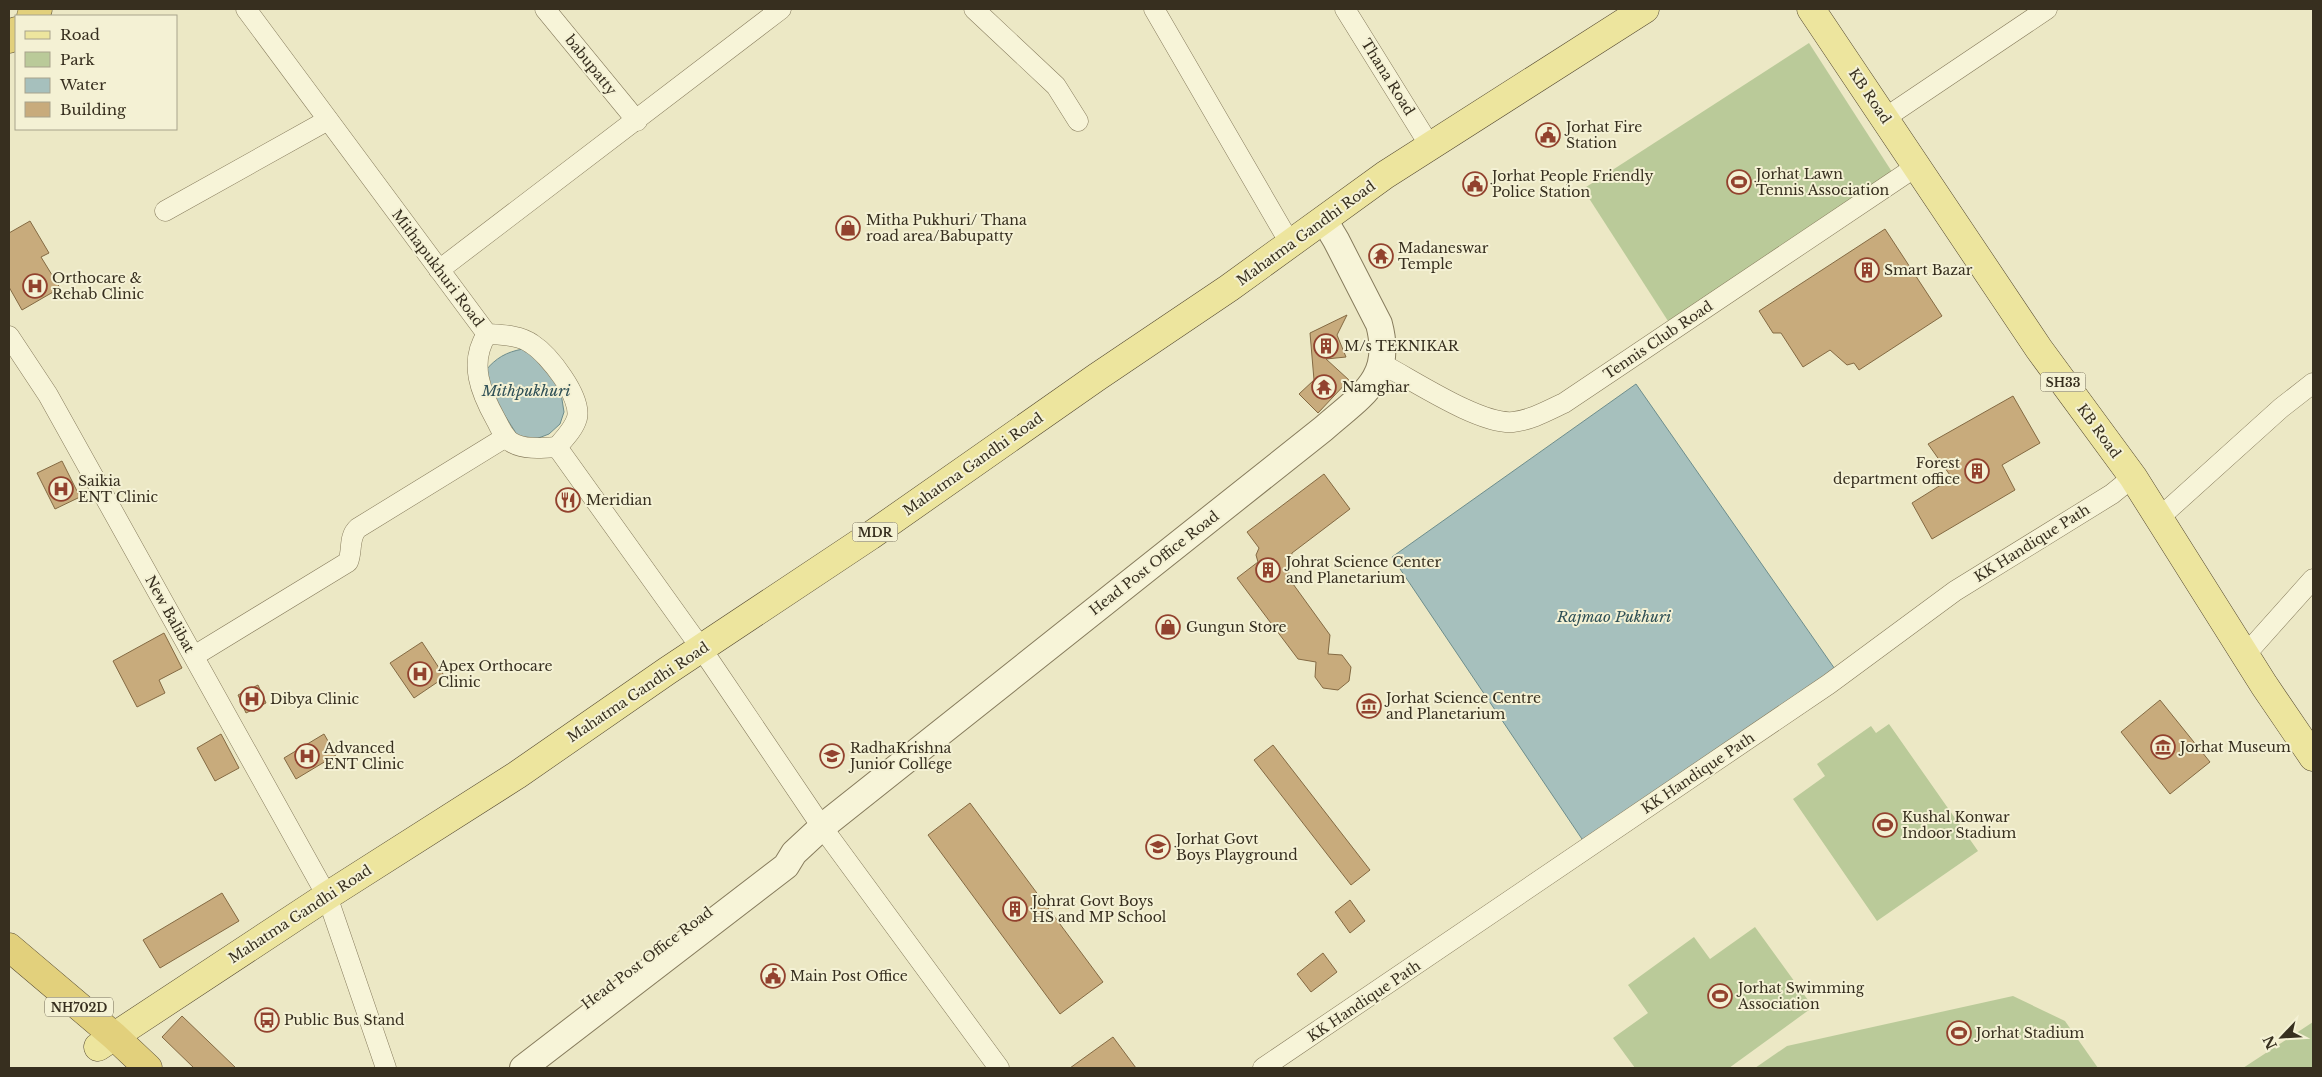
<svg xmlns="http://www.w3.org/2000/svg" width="2322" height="1077" font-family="'Libre Baskerville',serif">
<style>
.green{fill:#baca99}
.water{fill:#a6c0bd;stroke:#6d8d8c}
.building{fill:#c8ab7c;stroke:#846a43}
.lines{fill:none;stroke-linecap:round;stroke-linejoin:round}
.minor-casing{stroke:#867b5c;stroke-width:21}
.tertiary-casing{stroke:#867b5c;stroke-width:28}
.primary-casing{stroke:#544830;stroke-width:29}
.trunk-casing{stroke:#544830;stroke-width:29}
.minor{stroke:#f7f4d8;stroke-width:20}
.tertiary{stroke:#f7f4d8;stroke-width:26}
.primary{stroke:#ede59e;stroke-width:28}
.trunk{stroke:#e2d07c;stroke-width:28}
.labels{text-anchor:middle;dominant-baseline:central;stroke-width:4;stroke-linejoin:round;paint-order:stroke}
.shield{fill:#f4f1d4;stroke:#706955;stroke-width:1}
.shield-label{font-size:12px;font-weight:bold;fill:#372f1f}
.street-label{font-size:14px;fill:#372f1f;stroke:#f4f1d4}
.poi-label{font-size:14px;fill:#372f1f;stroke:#f4f1d4;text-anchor:start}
.water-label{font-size:15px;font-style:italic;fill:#2f5056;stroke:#f4f1d4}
</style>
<rect width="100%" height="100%" fill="#ece8c5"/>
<g class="green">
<polygon points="1809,43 1894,175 1668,321 1583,189"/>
<polygon points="1889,724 1978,851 1877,921 1793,799 1825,776 1817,764 1871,726 1876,733"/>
<polygon points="1755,927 1813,1007 1729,1068 1635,1068 1613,1038 1648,1013 1628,985 1694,937 1710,959"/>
<polygon points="2013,996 2065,1021 2098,1068 1755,1068 1787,1046"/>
<polygon points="2313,1022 2313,1068 2243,1068"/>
</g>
<g class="water">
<path d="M523 349 531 351 560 387 564 412 560 424 549 434 536 439 521 441 495 400 485 371C496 358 506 352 523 349Z"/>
<polygon points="1636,384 1837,672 1584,842 1392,557"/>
</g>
<g class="building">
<polygon points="30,221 49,253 41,257 60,288 22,310 9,287 9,233"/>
<polygon points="1885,229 1942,316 1859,370 1854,363 1847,365 1830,350 1803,367 1781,333 1773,333 1759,311"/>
<polygon points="1347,315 1337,335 1346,357 1326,359 1349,380 1318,413 1299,394 1314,380 1310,333"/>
<polygon points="2013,396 2040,443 2002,465 2015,490 1932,539 1912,503 1952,478 1928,444"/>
<polygon points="62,461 80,497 55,509 37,473"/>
<polygon points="1324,474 1350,509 1292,553 1288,577 1330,635 1328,654 1342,655 1351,667 1349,681 1338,690 1323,688 1315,677 1316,662 1298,659 1237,578 1258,562 1256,555 1259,548 1247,532"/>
<polygon points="164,633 182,668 159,680 165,693 137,707 113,661"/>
<polygon points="422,642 445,677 414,698 390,663"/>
<polygon points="258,685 266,703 246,713 238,695"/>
<polygon points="2160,700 2210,762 2170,794 2121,732"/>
<polygon points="221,734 239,768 215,781 197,748"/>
<polygon points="324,734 336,755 296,779 284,758"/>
<polygon points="1273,745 1370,870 1351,885 1254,760"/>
<polygon points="970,803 1103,982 1060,1014 928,835"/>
<polygon points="222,893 239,921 160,968 143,940"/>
<polygon points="1350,900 1365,921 1350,933 1335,912"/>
<polygon points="1323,953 1337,972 1311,992 1297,974"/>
<polygon points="182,1016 236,1068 194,1068 162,1037"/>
<polygon points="1113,1037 1136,1068 1070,1068"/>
</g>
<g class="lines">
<g class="minor-casing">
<g id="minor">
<path d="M246 9 487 334C502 335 520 335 532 344 549 355 582 397 577 418 574 429 564 439 557 447L701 648 822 827 999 1068"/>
<polyline points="545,9 637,121"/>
<polyline points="974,9 1056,86 1078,121"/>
<polyline points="1154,9 1291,245"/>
<polyline points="1345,9 1430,146"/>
<polyline points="1885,118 2047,9"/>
<polyline points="165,211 328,120"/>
<polyline points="439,270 781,9"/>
<path d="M487 334C468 363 481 393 496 420 500 427 504 438 511 442 523 450 543 448 557 447"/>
<polyline points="9,336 48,395 327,896 386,1068"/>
<path d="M1382 364C1413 380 1480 425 1513 422 1531 420 1547 411 1564 403L1917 166"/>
<polyline points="2159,518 2281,408 2313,383"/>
<polyline points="2246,654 2313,579"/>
<path d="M194 656 348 562C353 550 348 537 358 528L506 437"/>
<polyline points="1263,1068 1829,684 1955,591 2112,494 2133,477"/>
</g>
</g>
<g class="tertiary-casing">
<path id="tertiary" d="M523 1068 786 866 794 853 822 827 1323 429C1360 396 1394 380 1379 324L1336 240 1324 220"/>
</g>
<g class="primary-casing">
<g id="primary">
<polyline points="1811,9 2039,349 2133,477 2264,685 2313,757"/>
<polyline points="98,1047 327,896 517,775 667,671 870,536 1097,377 1229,288 1385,175 1645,9"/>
</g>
</g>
<g class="trunk-casing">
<g id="trunk">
<polyline points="31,16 38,9"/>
<polyline points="9,39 16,31"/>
<polyline points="9,947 114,1036 148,1068"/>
</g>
</g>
<use href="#minor" class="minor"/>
<use href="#tertiary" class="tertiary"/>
<use href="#primary" class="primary"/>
<use href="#trunk" class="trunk"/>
</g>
<defs>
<g id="civic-ring" transform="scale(1.25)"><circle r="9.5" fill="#f4f1d4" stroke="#92422e" stroke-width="1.5"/><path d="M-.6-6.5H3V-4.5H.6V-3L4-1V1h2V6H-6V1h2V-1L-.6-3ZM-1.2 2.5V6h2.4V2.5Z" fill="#92422e"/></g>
<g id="stadium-ring" transform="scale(1.25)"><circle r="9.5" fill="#f4f1d4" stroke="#92422e" stroke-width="1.5"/><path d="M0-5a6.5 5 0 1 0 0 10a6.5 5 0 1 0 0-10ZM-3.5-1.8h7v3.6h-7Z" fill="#92422e"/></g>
<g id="shop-ring" transform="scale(1.25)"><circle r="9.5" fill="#f4f1d4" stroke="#92422e" stroke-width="1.5"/><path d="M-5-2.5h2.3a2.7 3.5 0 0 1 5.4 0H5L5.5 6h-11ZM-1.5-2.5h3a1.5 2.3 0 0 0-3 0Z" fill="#92422e"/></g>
<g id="temple-ring" transform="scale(1.25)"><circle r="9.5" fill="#f4f1d4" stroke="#92422e" stroke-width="1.5"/><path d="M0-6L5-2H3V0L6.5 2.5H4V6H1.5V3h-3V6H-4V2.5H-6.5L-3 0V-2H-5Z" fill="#92422e"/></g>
<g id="building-ring" transform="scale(1.25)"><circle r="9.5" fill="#f4f1d4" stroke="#92422e" stroke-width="1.5"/><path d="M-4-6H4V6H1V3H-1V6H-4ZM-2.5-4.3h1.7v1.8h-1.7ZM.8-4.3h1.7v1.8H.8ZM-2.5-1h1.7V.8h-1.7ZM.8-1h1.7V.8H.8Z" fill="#92422e"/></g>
<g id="hospital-ring" transform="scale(1.25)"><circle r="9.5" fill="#f4f1d4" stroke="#92422e" stroke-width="1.5"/><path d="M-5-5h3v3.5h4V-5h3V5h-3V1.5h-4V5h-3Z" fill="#92422e"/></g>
<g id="restaurant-ring" transform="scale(1.25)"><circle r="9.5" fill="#f4f1d4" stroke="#92422e" stroke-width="1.5"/><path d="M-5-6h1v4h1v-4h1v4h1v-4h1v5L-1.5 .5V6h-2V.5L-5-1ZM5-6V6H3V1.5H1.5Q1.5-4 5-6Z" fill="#92422e"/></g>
<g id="museum-ring" transform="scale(1.25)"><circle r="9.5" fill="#f4f1d4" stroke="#92422e" stroke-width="1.5"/><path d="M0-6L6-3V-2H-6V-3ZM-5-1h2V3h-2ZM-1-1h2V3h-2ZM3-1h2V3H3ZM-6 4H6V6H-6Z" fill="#92422e"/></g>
<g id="university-ring" transform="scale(1.25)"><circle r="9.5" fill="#f4f1d4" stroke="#92422e" stroke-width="1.5"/><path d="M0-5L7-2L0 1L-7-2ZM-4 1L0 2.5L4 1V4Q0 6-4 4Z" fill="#92422e"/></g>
<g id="school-ring" transform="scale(1.25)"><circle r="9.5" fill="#f4f1d4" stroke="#92422e" stroke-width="1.5"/><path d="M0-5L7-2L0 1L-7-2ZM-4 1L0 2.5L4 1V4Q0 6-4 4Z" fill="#92422e"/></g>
<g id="bus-ring" transform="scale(1.25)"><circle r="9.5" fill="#f4f1d4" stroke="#92422e" stroke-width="1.5"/><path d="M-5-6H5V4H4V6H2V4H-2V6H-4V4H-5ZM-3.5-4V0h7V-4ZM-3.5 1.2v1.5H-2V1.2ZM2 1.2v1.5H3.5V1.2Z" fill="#92422e"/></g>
</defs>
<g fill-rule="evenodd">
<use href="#civic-ring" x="1548" y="135"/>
<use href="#stadium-ring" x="1739" y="182"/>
<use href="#civic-ring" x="1475" y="184"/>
<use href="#shop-ring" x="848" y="228"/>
<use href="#temple-ring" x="1381" y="256"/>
<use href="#building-ring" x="1867" y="270"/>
<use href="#hospital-ring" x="35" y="286"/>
<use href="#building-ring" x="1326" y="346"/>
<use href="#temple-ring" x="1324" y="387"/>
<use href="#building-ring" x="1977" y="471"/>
<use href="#hospital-ring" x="61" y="489"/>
<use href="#restaurant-ring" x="568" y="500"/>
<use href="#building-ring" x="1268" y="570"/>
<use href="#shop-ring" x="1168" y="627"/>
<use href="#hospital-ring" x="420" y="674"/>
<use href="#hospital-ring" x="252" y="699"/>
<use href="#museum-ring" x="1369" y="706"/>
<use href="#museum-ring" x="2163" y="747"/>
<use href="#hospital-ring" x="307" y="756"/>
<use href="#university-ring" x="832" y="756"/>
<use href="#stadium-ring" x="1885" y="825"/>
<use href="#school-ring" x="1158" y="847"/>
<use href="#building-ring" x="1015" y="909"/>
<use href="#civic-ring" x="773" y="976"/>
<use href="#stadium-ring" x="1720" y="996"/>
<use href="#bus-ring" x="267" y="1020"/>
<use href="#stadium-ring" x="1959" y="1033"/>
</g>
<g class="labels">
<g class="shield">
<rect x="2040.5" y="372.5" width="45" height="19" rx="4"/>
<rect x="852.5" y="522.5" width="45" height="19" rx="4"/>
<rect x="45" y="997.5" width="68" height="19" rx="4"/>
</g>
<g class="shield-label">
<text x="2063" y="382">SH33</text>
<text x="875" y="532">MDR</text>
<text x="79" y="1007">NH702D</text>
</g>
<g class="street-label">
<text transform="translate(591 65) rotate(51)">babupatty</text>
<text transform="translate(1388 77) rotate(58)">Thana Road</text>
<text transform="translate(1870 96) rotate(56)">KB Road</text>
<text transform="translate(1306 233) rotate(-36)">Mahatma Gandhi Road</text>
<text transform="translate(438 268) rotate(53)">Mithapukhuri Road</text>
<text transform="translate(1658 340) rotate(-34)">Tennis Club Road</text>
<text transform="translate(2099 431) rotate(54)">KB Road</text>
<text transform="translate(973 464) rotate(-35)">Mahatma Gandhi Road</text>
<text transform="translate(2032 543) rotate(-32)">KK Handique Path</text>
<text transform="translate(1154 563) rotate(-38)">Head Post Office Road</text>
<text transform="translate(170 614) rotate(61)">New Balibat</text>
<text transform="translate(638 692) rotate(-34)">Mahatma Gandhi Road</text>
<text transform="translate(1698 773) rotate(-34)">KK Handique Path</text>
<text transform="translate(300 914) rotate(-33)">Mahatma Gandhi Road</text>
<text transform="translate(647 958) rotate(-37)">Head Post Office Road</text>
<text transform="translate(1364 1001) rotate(-34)">KK Handique Path</text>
</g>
<g class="poi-label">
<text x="1566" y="127">Jorhat Fire<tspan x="1566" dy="16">Station</tspan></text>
<text x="1756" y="174">Jorhat Lawn<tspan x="1756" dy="16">Tennis Association</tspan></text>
<text x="1492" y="176">Jorhat People Friendly<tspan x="1492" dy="16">Police Station</tspan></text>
<text x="866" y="220">Mitha Pukhuri/ Thana<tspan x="866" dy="16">road area/Babupatty</tspan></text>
<text x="1398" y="248">Madaneswar<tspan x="1398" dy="16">Temple</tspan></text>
<text x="1884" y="270">Smart Bazar</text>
<text x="52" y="278">Orthocare &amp;<tspan x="52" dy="16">Rehab Clinic</tspan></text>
<text x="1344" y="346">M/s TEKNIKAR</text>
<text x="1342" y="387">Namghar</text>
<text x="1960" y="463" text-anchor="end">Forest<tspan x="1960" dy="16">department office</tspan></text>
<text x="78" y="481">Saikia<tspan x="78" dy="16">ENT Clinic</tspan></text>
<text x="586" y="500">Meridian</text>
<text x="1286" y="562">Johrat Science Center<tspan x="1286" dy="16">and Planetarium</tspan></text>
<text x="1186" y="627">Gungun Store</text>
<text x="438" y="666">Apex Orthocare<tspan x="438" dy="16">Clinic</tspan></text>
<text x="1386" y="698">Jorhat Science Centre<tspan x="1386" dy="16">and Planetarium</tspan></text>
<text x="270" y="699">Dibya Clinic</text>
<text x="2180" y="747">Jorhat Museum</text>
<text x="324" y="748">Advanced<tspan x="324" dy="16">ENT Clinic</tspan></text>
<text x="850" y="748">RadhaKrishna<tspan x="850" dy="16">Junior College</tspan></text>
<text x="1902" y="817">Kushal Konwar<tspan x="1902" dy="16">Indoor Stadium</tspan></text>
<text x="1176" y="839">Jorhat Govt<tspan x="1176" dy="16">Boys Playground</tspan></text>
<text x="1032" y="901">Johrat Govt Boys<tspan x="1032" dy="16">HS and MP School</tspan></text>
<text x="790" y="976">Main Post Office</text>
<text x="1738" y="988">Jorhat Swimming<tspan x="1738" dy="16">Association</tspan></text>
<text x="284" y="1020">Public Bus Stand</text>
<text x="1976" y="1033">Jorhat Stadium</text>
</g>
<g class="water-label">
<text x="526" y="390">Mithpukhuri</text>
<text x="1614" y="616">Rajmao Pukhuri</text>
</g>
</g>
<rect width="2322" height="1077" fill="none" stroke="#372f1f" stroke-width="20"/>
<rect x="15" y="15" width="162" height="115" fill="#f4f1d4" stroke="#a8a38c"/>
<rect x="25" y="31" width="25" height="8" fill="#ede59e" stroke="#a8a38c"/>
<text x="60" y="40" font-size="15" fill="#372f1f">Road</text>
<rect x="25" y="52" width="25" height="15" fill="#baca99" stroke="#a8a38c"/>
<text x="60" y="65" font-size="15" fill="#372f1f">Park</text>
<rect x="25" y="78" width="25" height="15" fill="#a6c0bd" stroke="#a8a38c"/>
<text x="60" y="90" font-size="15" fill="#372f1f">Water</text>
<rect x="25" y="102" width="25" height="15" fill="#c8ab7c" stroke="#a8a38c"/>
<text x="60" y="115" font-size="15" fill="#372f1f">Building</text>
<g transform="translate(2282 1037) rotate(245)" stroke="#f4f1d4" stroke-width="4" paint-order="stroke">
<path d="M0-4L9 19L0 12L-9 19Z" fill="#372f1f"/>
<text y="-8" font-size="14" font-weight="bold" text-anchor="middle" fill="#372f1f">N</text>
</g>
</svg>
